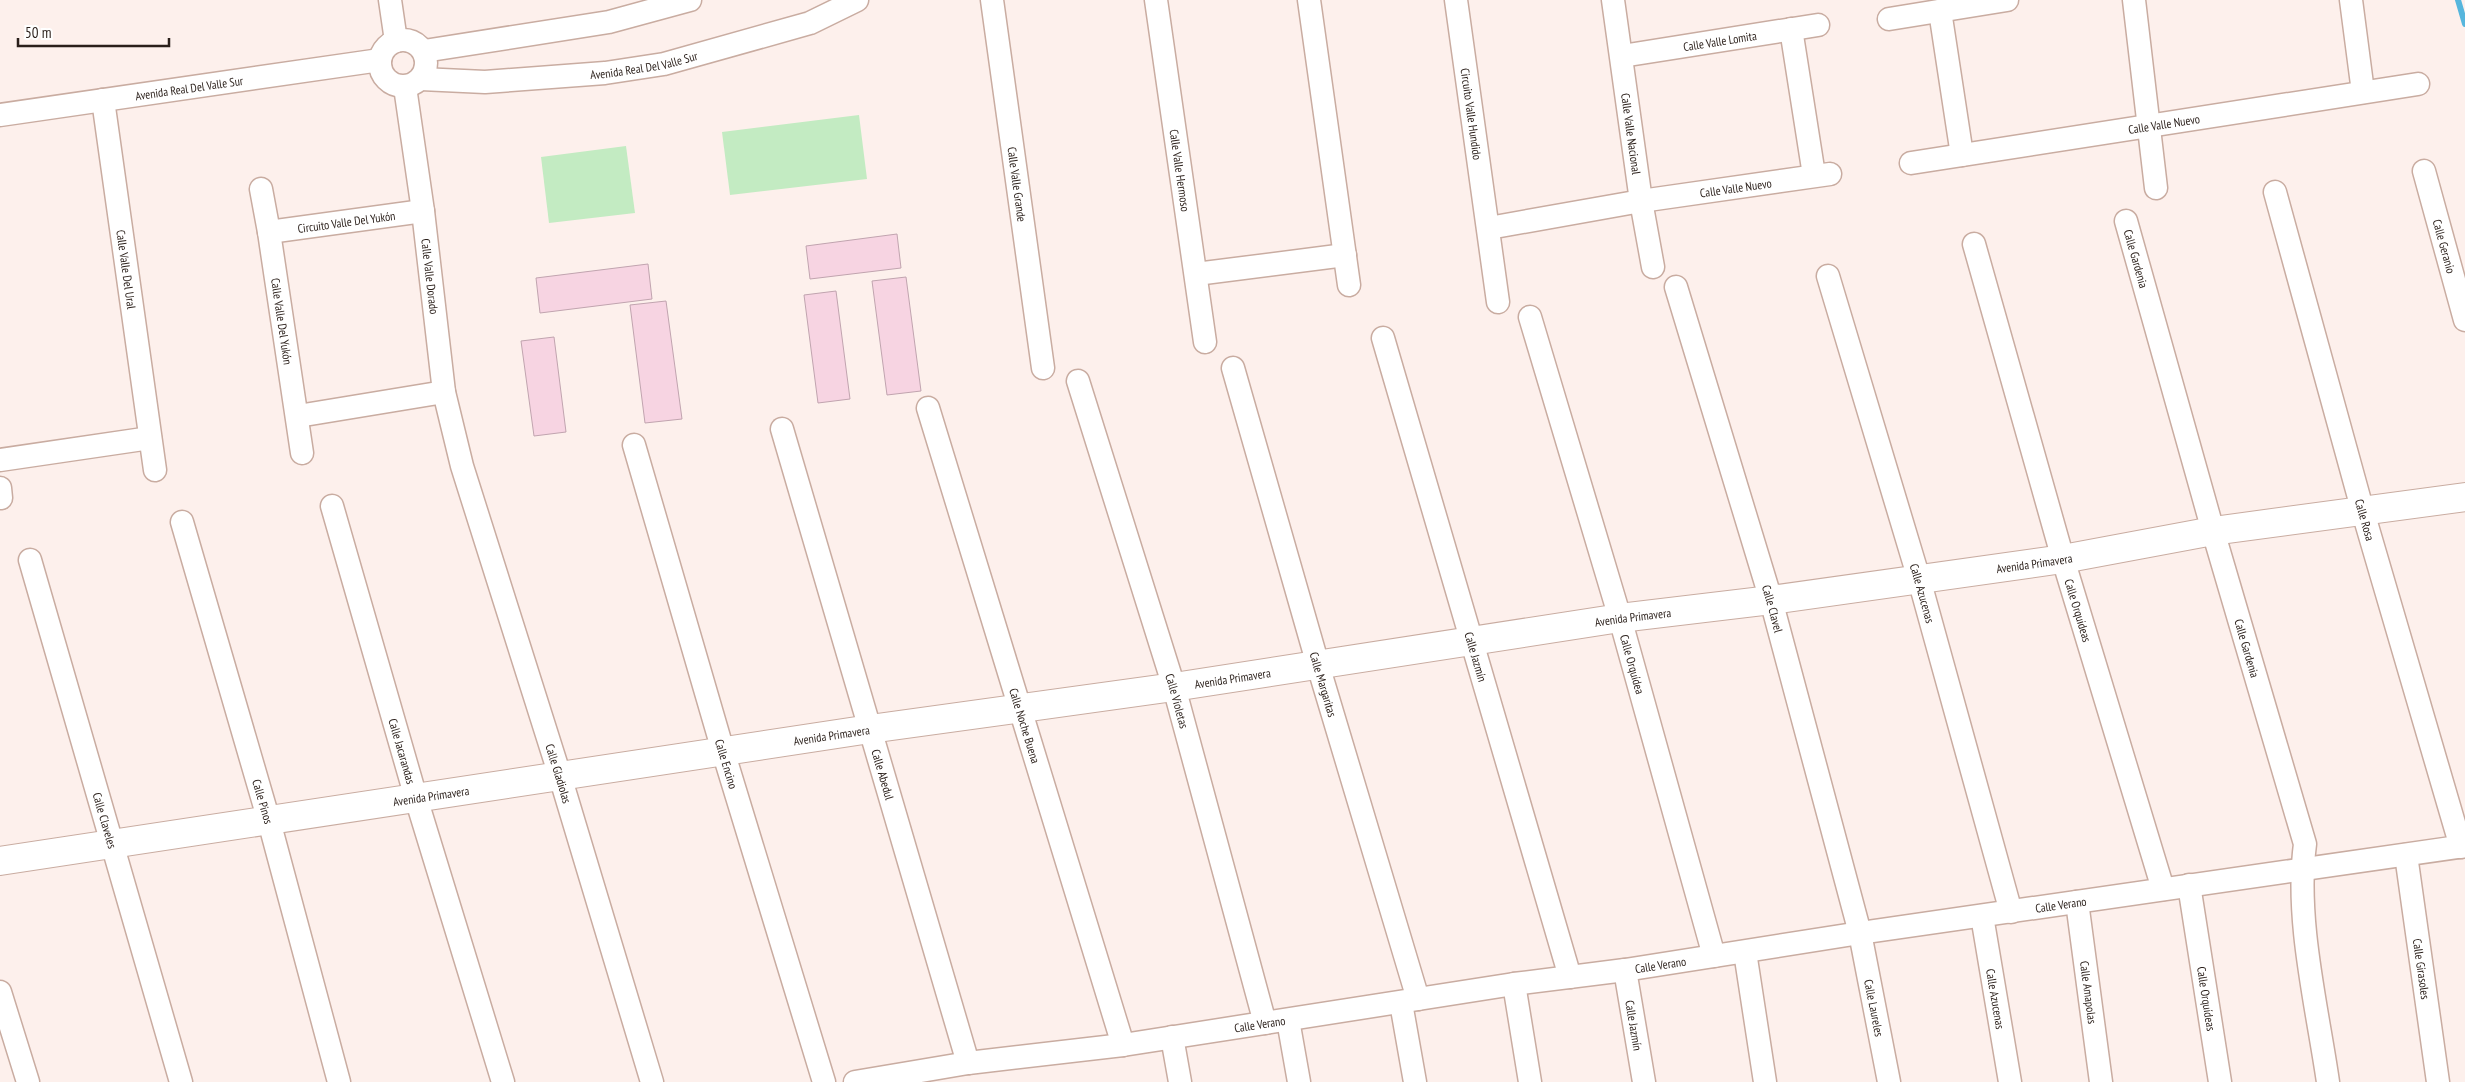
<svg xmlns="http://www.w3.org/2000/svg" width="2465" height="1082" font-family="'PT Sans Narrow',sans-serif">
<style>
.green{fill:#c3ebc2}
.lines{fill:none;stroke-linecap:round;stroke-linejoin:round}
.stream{stroke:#56b6dd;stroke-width:6}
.building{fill:#f7d4e2;stroke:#c1a4af}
.minor-casing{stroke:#c9aca1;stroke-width:25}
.tertiary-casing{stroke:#c9aca1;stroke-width:30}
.minor{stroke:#fff;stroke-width:22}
.tertiary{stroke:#fff;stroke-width:28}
.labels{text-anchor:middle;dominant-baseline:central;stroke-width:4.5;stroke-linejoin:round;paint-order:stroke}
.street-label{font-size:12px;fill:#2a1f1a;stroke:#fff}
</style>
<rect width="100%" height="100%" fill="#fdf0ec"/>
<g class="green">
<polygon points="859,115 867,179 730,195 722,132"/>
<polygon points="626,146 635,213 549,223 541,157"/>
</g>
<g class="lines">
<polyline class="stream" points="2458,0 2465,24"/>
</g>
<g class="building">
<polygon points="897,234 901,268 810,279 806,246"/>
<polygon points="648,264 652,299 540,313 536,278"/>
<polygon points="906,277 921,391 887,395 872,281"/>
<polygon points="836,291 850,399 818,403 804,295"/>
<polygon points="666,301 682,419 645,423 630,305"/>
<polygon points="554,337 566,432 534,436 521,341"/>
</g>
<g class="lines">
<g class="minor-casing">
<g id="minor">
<polyline points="390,0 396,41"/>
<path id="s1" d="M992 0 1043 368"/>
<path id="s2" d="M1156 0 1205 342"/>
<polyline points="1309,0 1349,285"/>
<path id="s3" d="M1456 0 1498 302"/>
<path id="s4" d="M1613 0 1641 201 1653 267"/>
<polyline points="2134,0 2156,188"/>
<polyline points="2351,0 2363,92"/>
<polyline points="1940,11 1962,155"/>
<polyline points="1889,19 2007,0"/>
<polyline points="1791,29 1814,175"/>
<circle cx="403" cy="63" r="23"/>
<polyline points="424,51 609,22 690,0"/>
<path id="s5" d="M1622 56 1818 25"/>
<path id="s6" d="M421 79 485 82 605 73 664 64 810 23 857 0"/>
<path id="s7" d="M405 87 423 211 444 392 462 466 560 776 652 1082"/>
<path id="s8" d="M103 100 155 470"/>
<path id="s9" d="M0 115 380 60"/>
<path id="s10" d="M1911 163 2418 84"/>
<path id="s11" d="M2424 171 2465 320"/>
<path id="s12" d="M261 189 269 232 302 453"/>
<path id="s13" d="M2275 192 2363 512 2461 847"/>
<path id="s14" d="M2126 221 2213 531 2305 844C2295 919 2317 1006 2328 1082"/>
<path id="s15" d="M1489 228 1641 201 1830 174"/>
<path id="s16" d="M269 232 423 211"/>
<path id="s17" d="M1974 244 2063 559 2163 889"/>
<polyline points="1196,274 1345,255"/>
<path id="s18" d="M1828 276 1919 579 2011 912"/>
<path id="s19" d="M1676 287 1771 600 1860 933 1889 1082"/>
<path id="s20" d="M1530 317 1620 618 1714 956"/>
<path id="s21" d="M1383 338 1570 977"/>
<path id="s22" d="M1233 368 1318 665 1418 999"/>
<path id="s23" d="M1078 381 1174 687 1265 1023"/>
<path id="s24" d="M928 408 1123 1045"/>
<polyline points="298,416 444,392"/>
<path id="s25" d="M782 429 968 1063"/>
<path id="s26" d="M634 445 723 751 824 1082"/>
<polyline points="0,460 150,438"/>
<polyline points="0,488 1,498"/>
<path id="s27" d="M332 506 416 798 503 1082"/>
<path id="s28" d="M182 522 269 821 339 1082"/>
<path id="s29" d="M30 560 181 1082"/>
<path id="s30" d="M2406 855 2438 1082"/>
<path id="s31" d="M2189 885 2220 1082"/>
<path id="s32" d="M2077 902 2101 1082"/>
<path id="s33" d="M1982 916 2010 1082"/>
<polyline points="1745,952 1765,1082"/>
<path id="s34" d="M1625 970 1644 1082"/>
<polyline points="1514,984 1530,1082"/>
<polyline points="0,992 28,1082"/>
<polyline points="1401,1003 1415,1082"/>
<polyline points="1288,1020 1299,1082"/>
<polyline points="1172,1037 1180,1082"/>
<path id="s35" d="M855 1082 968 1063 1123 1045 1514 984 1625 970 1860 933 2465 846"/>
</g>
</g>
<g class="tertiary-casing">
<g id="tertiary">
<path id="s36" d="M0 861 870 729 1174 687 1620 618 1771 600 2063 559 2213 531 2465 497"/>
</g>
</g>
<use href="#minor" class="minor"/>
<use href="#tertiary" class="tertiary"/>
</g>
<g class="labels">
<g class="street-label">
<text stroke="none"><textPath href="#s5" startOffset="99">Calle Valle Lomita</textPath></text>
<text stroke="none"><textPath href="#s6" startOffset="224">Avenida Real Del Valle Sur</textPath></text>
<text stroke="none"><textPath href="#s9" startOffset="191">Avenida Real Del Valle Sur</textPath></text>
<text stroke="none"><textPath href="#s3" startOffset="115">Circuito Valle Hundido</textPath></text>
<text stroke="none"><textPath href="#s10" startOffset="256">Calle Valle Nuevo</textPath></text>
<text stroke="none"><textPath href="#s4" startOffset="135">Calle Valle Nacional</textPath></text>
<text stroke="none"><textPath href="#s2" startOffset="172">Calle Valle Hermoso</textPath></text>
<text stroke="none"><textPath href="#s1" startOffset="186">Calle Valle Grande</textPath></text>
<text stroke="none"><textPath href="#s15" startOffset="250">Calle Valle Nuevo</textPath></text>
<text stroke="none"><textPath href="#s16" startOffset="78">Circuito Valle Del Yukón</textPath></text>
<text stroke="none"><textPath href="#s11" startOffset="78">Calle Geranio</textPath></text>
<text stroke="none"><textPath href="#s14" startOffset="39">Calle Gardenia</textPath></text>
<text stroke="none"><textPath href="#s8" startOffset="171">Calle Valle Del Ural</textPath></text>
<text stroke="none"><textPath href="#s7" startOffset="191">Calle Valle Dorado</textPath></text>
<text stroke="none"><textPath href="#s12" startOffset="134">Calle Valle Del Yukón</textPath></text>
<text stroke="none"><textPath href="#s13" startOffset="340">Calle Rosa</textPath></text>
<text stroke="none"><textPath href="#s36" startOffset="2056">Avenida Primavera</textPath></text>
<text stroke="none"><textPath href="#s18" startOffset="331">Calle Azucenas</textPath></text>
<text stroke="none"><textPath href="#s19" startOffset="336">Calle Clavel</textPath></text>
<text stroke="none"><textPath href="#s17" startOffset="381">Calle Orquídeas</textPath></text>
<text stroke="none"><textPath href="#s36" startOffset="1651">Avenida Primavera</textPath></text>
<text stroke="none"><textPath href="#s14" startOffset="444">Calle Gardenia</textPath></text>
<text stroke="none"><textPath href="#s21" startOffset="332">Calle Jazmín</textPath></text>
<text stroke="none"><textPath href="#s20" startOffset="362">Calle Orquídea</textPath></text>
<text stroke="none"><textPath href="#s36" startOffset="1246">Avenida Primavera</textPath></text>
<text stroke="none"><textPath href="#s22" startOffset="329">Calle Margaritas</textPath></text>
<text stroke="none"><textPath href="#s23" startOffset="335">Calle Violetas</textPath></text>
<text stroke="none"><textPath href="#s24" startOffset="332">Calle Noche Buena</textPath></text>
<text stroke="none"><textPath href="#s36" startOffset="841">Avenida Primavera</textPath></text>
<text stroke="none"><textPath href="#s27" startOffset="255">Calle Jacarandas</textPath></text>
<text stroke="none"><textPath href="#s26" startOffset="332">Calle Encino</textPath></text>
<text stroke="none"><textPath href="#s7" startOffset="706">Calle Gladiolas</textPath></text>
<text stroke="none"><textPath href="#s25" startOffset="360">Calle Abedul</textPath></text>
<text stroke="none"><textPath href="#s36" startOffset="436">Avenida Primavera</textPath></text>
<text stroke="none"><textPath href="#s28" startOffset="291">Calle Pinos</textPath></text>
<text stroke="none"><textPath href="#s29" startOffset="271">Calle Claveles</textPath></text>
<text stroke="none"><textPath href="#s35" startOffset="1219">Calle Verano</textPath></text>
<text stroke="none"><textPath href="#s35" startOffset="814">Calle Verano</textPath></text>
<text stroke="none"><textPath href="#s30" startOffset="115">Calle Girasoles</textPath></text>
<text stroke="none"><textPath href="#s32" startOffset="91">Calle Amapolas</textPath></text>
<text stroke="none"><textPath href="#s31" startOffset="115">Calle Orquídeas</textPath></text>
<text stroke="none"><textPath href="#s33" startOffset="84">Calle Azucenas</textPath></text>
<text stroke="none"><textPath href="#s19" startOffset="748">Calle Laureles</textPath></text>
<text stroke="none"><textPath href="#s35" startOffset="409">Calle Verano</textPath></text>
<text stroke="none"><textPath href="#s34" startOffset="56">Calle Jazmín</textPath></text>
</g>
</g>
<path d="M18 38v8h151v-8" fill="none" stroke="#2a1f1a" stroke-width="2.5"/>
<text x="25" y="38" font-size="15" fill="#2a1f1a" stroke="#ffffff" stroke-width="4" paint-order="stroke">50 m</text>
</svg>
